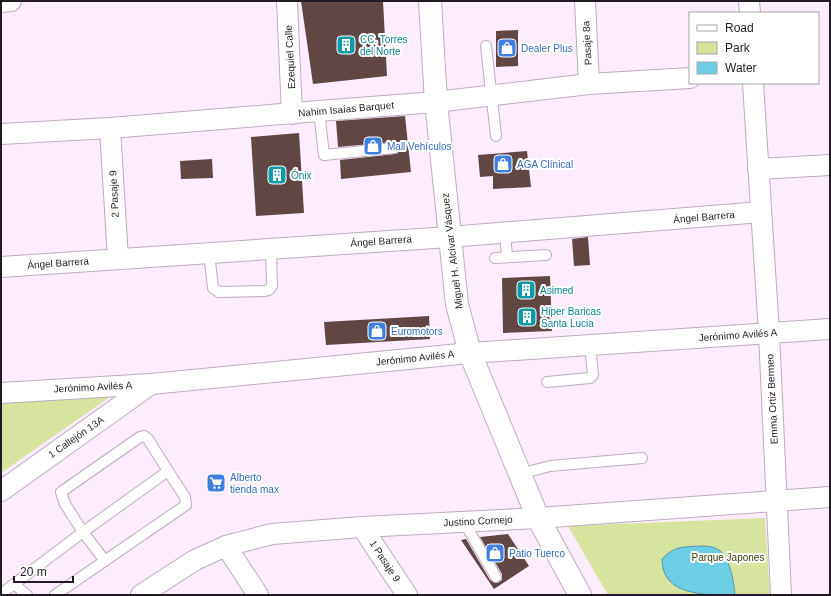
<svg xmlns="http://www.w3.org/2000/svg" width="831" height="596" font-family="Arial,sans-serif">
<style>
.green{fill:#d6e49e}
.water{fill:#6bcee4;stroke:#5598aa}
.building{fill:#604744}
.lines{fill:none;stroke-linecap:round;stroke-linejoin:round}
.lane-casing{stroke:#beabc0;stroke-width:12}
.street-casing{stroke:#beabc0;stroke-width:22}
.secondary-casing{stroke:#beabc0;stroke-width:24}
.lane{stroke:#fff;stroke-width:10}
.street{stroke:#fff;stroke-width:20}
.secondary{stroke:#fff;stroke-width:22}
.labels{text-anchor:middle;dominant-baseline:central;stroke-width:4;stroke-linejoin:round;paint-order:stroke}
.culture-label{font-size:10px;fill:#0d838f;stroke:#fff;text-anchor:start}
.street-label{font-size:10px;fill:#221b23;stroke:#fff}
.shop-label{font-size:10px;fill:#366cbe;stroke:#fff;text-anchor:start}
.park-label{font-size:10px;fill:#353d03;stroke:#fff}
</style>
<rect width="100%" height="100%" fill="#fcecfd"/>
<g class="green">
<polygon points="117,392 1,473 1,400"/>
<polygon points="765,518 770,595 608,595 568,526"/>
</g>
<path class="water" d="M700 546C706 546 713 546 719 550 730 557 734 582 735 595 704 595 662 596 662 559 674 546 683 547 700 546Z"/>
<g class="building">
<polygon points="301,1 383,1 387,76 313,84"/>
<polygon points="518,30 518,66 496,67 496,31"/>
<polygon points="405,116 411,172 341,179 340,160 395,154 398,153 400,148 399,144 393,142 338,147 336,121"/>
<polygon points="299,133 304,213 256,216 251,137"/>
<polygon points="527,151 531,187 493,189 493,176 480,177 478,155"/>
<polygon points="212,159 213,178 181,179 180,161"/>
<polygon points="588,237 590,265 574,266 572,239"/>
<polygon points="550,276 552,331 503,333 502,278"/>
<polygon points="429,316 430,339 326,345 324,322"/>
<polygon points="508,534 529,566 494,589 461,540 466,539 490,580 496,583 502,580 502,574 480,537"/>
</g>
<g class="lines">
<g class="lane-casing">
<g id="lane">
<polyline points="486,46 496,136"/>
<polyline points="319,111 324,155 394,148"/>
<polyline points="505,232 507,257"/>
<polyline points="209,253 213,288 219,292 265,291 269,290 272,286 271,249"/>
<polyline points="495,258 546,255"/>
<polyline points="547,382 590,378 593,375 590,345"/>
<polygon points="144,436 148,439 168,471 83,532 65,504 61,492 140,437"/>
<polyline points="520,474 550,466 642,458"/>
<polyline points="464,522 496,577"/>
<polyline points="14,584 27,595"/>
<polyline points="1,594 83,532 105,561"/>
<polyline points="55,595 186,505 185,497 168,471"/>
</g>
</g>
<g class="street-casing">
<g id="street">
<polyline points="287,1 292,114"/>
<polyline points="585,1 589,84"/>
<polyline points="749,1 750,13"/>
<polyline points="1,2 11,1"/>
<polyline points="753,83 769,333 781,595"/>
<polyline points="110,128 118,259"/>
<polyline points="1,134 110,128 319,111 436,102 589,84 690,78"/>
<polyline points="758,169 830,165"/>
<polyline points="1,267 449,237 761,212"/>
<polyline points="1,393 151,384 470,353 830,329"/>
<polyline points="1,491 151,384"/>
<polyline points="362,527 407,595"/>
<polyline points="226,546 258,595"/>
<polyline points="141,595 195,560 226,546 272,534 362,527 538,518 830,497"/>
</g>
</g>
<g class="secondary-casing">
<polyline id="secondary" points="430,1 436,102 457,304 470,353 538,518 580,595"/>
</g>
<use href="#lane" class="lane"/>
<use href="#street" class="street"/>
<use href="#secondary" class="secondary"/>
</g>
<defs>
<g id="building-square" transform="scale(1)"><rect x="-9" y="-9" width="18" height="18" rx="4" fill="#0f9aa8" stroke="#fff"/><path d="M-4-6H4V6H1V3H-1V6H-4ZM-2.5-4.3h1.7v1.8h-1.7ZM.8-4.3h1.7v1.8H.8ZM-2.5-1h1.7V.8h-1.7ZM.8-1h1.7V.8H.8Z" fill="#fff"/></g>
<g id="shop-square" transform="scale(1)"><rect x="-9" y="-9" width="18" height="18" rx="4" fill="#3f7fe0" stroke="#fff"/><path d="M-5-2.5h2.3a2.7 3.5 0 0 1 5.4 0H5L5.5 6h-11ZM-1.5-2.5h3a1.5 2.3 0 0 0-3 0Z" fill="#fff"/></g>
<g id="supermarket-square" transform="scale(1)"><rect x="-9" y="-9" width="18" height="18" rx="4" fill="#3f7fe0" stroke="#fff"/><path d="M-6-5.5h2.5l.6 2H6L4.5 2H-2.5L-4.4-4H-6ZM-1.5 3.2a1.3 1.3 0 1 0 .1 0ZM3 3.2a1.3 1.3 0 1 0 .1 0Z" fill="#fff"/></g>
</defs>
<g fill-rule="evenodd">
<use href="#building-square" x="346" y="45"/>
<use href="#shop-square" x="507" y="48"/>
<use href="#shop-square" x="373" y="146"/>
<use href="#shop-square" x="503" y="164"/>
<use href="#building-square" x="277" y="175"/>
<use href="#building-square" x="526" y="290"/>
<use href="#building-square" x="527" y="317"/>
<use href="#shop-square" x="377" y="331"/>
<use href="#supermarket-square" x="216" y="483"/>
<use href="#shop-square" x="495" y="553"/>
</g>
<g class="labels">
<g class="culture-label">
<text x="360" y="39">CC. Torres<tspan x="360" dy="12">del Norte</tspan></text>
<text x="291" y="175">Ónix</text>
<text x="540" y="290">Asimed</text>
<text x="541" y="311">Hiper Baricas<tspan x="541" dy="12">Santa Lucia</tspan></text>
</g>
<g class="street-label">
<text transform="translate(587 43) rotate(-93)">Pasaje 8a</text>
<text transform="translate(290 57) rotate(-93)">Ezequiel Calle</text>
<text transform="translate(346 109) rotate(-5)">Nahim Isaías Barquet</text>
<text transform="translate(114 194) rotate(-93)">2 Pasaje 9</text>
<text transform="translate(704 217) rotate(-5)">Ángel Barrera</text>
<text transform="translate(381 241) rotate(-4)">Ángel Barrera</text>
<text transform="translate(452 251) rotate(-97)">Miguel H. Alcívar Vásquez</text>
<text transform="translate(58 263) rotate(-4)">Ángel Barrera</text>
<text transform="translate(738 335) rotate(-4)">Jerónimo Avilés A</text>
<text transform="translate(415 358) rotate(-6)">Jerónimo Avilés A</text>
<text transform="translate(93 387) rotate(-3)">Jerónimo Avilés A</text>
<text transform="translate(772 399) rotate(-93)">Emma Ortiz Bermeo</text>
<text transform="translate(76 437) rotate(-35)">1 Callejón 13A</text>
<text transform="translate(478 521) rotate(-3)">Justino Cornejo</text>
<text transform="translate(385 561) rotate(57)">1 Pasaje 9</text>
</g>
<g class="shop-label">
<text x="521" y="48">Dealer Plus</text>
<text x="387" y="146">Mall Vehículos</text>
<text x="517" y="164">AGA Clínical</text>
<text x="391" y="331">Euromotors</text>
<text x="230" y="477">Alberto<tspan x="230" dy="12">tienda max</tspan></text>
<text x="509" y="553">Patio Tuerco</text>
</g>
<g class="park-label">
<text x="728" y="557">Parque Japones</text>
</g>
</g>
<rect width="831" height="596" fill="none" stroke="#221b23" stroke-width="4"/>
<rect x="689" y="12" width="130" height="72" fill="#ffffff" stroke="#a7a4a7"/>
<rect x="697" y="25" width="20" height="6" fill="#ffffff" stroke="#a7a4a7"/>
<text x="725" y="32" font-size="12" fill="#221b23">Road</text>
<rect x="697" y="42" width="20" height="12" fill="#d6e49e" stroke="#a7a4a7"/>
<text x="725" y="52" font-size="12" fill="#221b23">Park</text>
<rect x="697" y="62" width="20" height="12" fill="#6bcee4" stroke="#a7a4a7"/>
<text x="725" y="72" font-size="12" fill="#221b23">Water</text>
<path d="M14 576v6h59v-6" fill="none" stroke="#221b23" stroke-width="2"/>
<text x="20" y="576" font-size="12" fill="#221b23" stroke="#ffffff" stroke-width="3" paint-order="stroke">20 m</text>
</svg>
